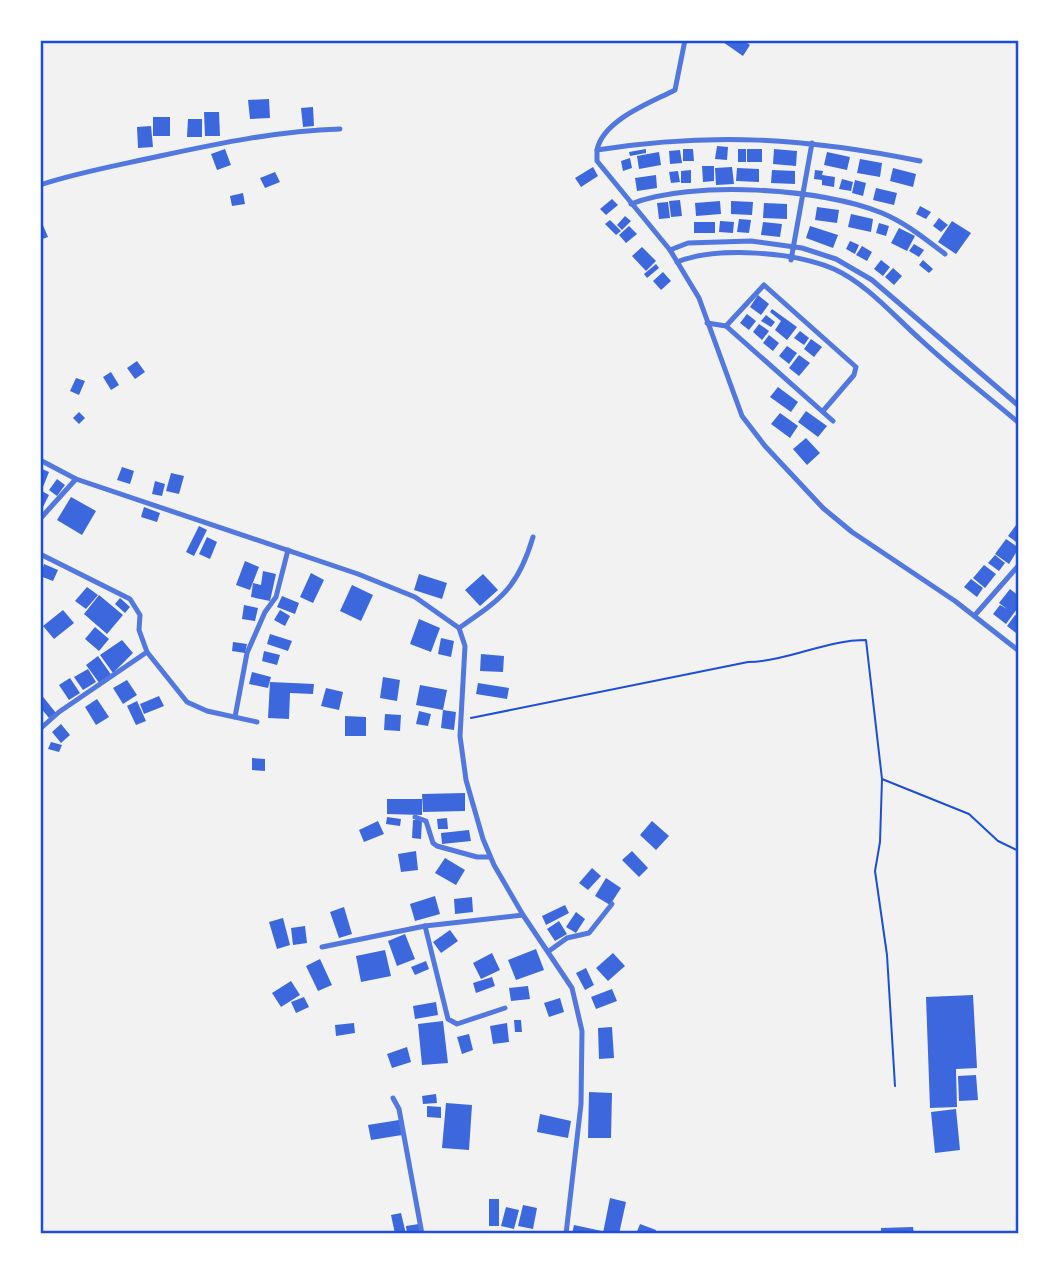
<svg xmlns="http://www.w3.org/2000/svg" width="1059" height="1274" font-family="Mulish,sans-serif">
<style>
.building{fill:#3d67dc}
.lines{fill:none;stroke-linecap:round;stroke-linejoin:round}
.path{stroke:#1d4ed8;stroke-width:2}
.minor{stroke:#5277de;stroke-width:5}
.neatline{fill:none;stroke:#1d4ed8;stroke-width:2.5}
</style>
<rect width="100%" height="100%" fill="#f2f2f2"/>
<g class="building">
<polygon points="720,40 743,40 750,45 743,56"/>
<polygon points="269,99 270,118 250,119 248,100"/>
<polygon points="313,107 314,126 303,127 301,108"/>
<polygon points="204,112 219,112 220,136 205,136"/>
<rect x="153" y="117" width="17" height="19"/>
<polygon points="188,119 202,119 202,137 187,137"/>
<polygon points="151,126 153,147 138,148 137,127"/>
<polygon points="717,146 728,147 727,160 715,159"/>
<polygon points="225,149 231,165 217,170 211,154"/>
<polygon points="646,149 646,153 630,156 629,152"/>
<polygon points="683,149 693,149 694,161 683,161"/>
<rect x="738" y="149" width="8" height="13"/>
<rect x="747" y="149" width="15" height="13"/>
<polygon points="774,149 797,151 796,166 773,164"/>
<polygon points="680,150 682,163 670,164 669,151"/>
<polygon points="659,152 661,165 639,169 637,156"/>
<polygon points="827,152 850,157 847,170 824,165"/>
<polygon points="630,158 632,168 623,171 621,161"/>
<polygon points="860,159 882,163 880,177 857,173"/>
<polygon points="702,166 714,166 714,181 703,182"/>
<polygon points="593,167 598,176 581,187 575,178"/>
<polygon points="732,167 734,184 716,185 715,168"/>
<polygon points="737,168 759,169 759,182 736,181"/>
<polygon points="893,168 916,174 913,187 890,181"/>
<polygon points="691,170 691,183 681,183 681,171"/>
<polygon points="772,170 795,171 795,184 771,183"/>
<polygon points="815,170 823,171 822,175 835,177 834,187 822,185 822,180 814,179"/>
<polygon points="678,171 680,182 671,183 669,172"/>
<polygon points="275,172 280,182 265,188 260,178"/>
<polygon points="656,175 657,188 637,191 635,178"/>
<polygon points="842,179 853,182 851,191 839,189"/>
<polygon points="855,180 866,183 863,196 852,193"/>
<polygon points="876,188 897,193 894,205 873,200"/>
<polygon points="243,193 245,204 232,206 230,196"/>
<polygon points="612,199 618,205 606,215 600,209"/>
<polygon points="680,200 682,216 671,217 669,201"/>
<polygon points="720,201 721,214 696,216 695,203"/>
<polygon points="731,201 753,202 752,215 731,214"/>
<polygon points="668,202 670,218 659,219 657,203"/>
<polygon points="764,203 787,204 787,219 763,218"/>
<polygon points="920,206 931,212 926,219 916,214"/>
<polygon points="817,207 839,210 837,223 815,220"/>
<polygon points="851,214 873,219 871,232 848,227"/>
<polygon points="625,216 631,221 622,230 617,225"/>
<polygon points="40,218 48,237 40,240"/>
<polygon points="939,218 948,225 941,232 933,226"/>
<polygon points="739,219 751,220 749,233 737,232"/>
<polygon points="610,220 621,231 616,235 605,224"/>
<polygon points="720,221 734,222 733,233 719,232"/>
<polygon points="952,221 971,233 956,254 938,242"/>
<rect x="694" y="222" width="21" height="11"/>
<polygon points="763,222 782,224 780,237 761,235"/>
<polygon points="879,223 889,226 886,236 876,233"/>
<polygon points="629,226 637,234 626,243 619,235"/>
<polygon points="810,226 838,235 833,248 806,238"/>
<polygon points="899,228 915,236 907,251 891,243"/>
<polygon points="850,241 859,245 855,254 846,249"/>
<polygon points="914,244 924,250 919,257 909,251"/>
<polygon points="862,246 872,252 867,261 856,255"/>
<polygon points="642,247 656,261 646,271 632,256"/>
<polygon points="881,260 890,267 883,276 874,269"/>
<polygon points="923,260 933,269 929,273 919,265"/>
<polygon points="656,264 659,268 647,278 644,274"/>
<polygon points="893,268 902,276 894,285 885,277"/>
<polygon points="663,272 671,281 661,290 653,281"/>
<polygon points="758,295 769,304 761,315 750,307"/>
<polygon points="772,309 797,327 787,340 775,330 781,321 770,312"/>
<polygon points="747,314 756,321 749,330 740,323"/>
<polygon points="766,315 775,322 771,327 761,321"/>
<polygon points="759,324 769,331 762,340 753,332"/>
<polygon points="800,331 809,338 804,345 794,338"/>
<polygon points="769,335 779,343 773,351 763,343"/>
<polygon points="811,339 822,347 814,357 804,349"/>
<polygon points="787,346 797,353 789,364 779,356"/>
<polygon points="799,355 810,363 799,376 789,368"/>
<polygon points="137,361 145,372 135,379 127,368"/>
<polygon points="111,372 119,385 111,390 103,377"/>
<polygon points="76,378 85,381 79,395 70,391"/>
<polygon points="778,387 798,402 791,412 770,397"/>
<polygon points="806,411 827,426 818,437 798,422"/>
<polygon points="79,412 85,418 79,424 73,418"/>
<polygon points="780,413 798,426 790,438 771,424"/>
<polygon points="806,438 820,453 807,465 793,449"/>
<polygon points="122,467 134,471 130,484 117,480"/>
<polygon points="40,468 49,472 43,487 40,486"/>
<polygon points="171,473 184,476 179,494 166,491"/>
<polygon points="57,479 65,485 57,496 49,490"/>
<polygon points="155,481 165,484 162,496 152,494"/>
<polygon points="40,490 49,495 40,513"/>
<polygon points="71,497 96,511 82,535 57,520"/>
<polygon points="144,507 160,513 157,522 141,517"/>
<polygon points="1016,525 1019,527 1019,544 1008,536"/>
<polygon points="199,526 207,530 194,556 186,552"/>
<polygon points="207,537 217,542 210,559 199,554"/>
<polygon points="1006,539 1019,548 1009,564 995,554"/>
<polygon points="995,555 1005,563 999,571 988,563"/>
<polygon points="245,561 259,567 250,590 236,585"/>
<polygon points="44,564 58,570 53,581 40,576"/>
<polygon points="984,565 996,574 985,588 973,578"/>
<polygon points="263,571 276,574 270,601 251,597 253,583 261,585"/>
<polygon points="311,573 324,580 313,603 300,597"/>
<polygon points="419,574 447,583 442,599 414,590"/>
<polygon points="483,574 498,590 480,606 465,590"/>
<polygon points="971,579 983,588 977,597 964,587"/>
<polygon points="352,585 373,595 361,621 340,611"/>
<polygon points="87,587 98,595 86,609 75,601"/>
<polygon points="1010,589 1019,596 1019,606 1006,624 993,614 1000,605 1007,609 999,603"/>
<polygon points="99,595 123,615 107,634 84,614"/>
<polygon points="282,596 299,603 295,614 277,607"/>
<polygon points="120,598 130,607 125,613 115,604"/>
<polygon points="244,605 258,608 255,621 242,619"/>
<polygon points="63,610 74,623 54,639 43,626"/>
<polygon points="280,610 290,616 285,626 274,620"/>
<polygon points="1015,615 1019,617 1016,633 1007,626"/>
<polygon points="419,619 440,628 431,652 410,644"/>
<polygon points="95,627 109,639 99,651 85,639"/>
<polygon points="270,634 292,641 288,651 267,644"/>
<polygon points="441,638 454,641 451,657 438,654"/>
<polygon points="122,640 133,653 113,673 100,655"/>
<polygon points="233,642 247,644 245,653 232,651"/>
<polygon points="264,651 280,655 277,665 262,661"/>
<polygon points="481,654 504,656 503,672 480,671"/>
<polygon points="98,656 112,676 100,684 86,665"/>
<polygon points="88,669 96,682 83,690 74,677"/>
<polygon points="252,672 271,677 268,688 249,684"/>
<polygon points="383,677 400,680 397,701 380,698"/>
<polygon points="70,678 80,693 69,700 59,685"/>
<polygon points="127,680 137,695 123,704 113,688"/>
<polygon points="270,682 314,684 313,694 290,693 289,719 268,718"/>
<polygon points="478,683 509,688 507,699 476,694"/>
<polygon points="420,685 447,690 443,710 416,705"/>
<polygon points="326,688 343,692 339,710 321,706"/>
<polygon points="40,693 56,713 49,718 40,707"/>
<polygon points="159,696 164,706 144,714 140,704"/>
<polygon points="97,699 109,717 96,725 85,707"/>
<polygon points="137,701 146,721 136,725 127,706"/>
<polygon points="443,710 456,712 454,730 441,728"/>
<polygon points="419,711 431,714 428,726 416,724"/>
<polygon points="385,714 401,715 400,731 384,730"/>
<polygon points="345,716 366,717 366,736 345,736"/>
<polygon points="61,724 70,735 61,743 52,732"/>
<polygon points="51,742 62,745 59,752 48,749"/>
<polygon points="252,758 265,759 265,771 252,770"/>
<polygon points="465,793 465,811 423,812 422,794"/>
<polygon points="387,799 422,799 422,815 387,814"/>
<polygon points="387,817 401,819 400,826 386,824"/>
<polygon points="447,818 448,829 438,829 437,819"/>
<polygon points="413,820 422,820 421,839 412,838"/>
<polygon points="378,821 384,834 364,842 359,830"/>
<polygon points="652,821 669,836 656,850 640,835"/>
<polygon points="469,830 471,841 442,844 441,833"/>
<polygon points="416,851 418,870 401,872 398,854"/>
<polygon points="632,851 648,868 639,877 622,860"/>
<polygon points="445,858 465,870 456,885 435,873"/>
<polygon points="592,868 601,876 588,890 579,883"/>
<polygon points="606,878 621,888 610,905 595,896"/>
<polygon points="435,896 440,914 415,921 410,904"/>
<polygon points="472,897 473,912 455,914 454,899"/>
<polygon points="565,905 569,913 546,925 542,916"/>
<polygon points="344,907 352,934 339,938 330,912"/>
<polygon points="576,912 585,919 576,933 566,927"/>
<polygon points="283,918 290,945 277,949 269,922"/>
<polygon points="559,921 567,934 555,941 547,929"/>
<polygon points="305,926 307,943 293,945 291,928"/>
<polygon points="450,930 458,941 441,953 433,942"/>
<polygon points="405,934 415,959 397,966 388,941"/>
<polygon points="536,949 544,970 516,980 508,960"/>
<polygon points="385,950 391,976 361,982 356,956"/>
<polygon points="492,953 500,970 481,979 473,963"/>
<polygon points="613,953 625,966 608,981 596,968"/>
<polygon points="320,959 332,985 318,991 306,966"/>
<polygon points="426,961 429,969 415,975 411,967"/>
<polygon points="586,968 594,985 585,990 576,973"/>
<polygon points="492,977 495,986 476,993 473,983"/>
<polygon points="291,981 300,995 281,1007 272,993"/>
<polygon points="528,986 530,999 511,1001 509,988"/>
<polygon points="612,989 617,1001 596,1009 591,997"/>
<polygon points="973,995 977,1068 956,1069 957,1107 930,1108 926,997"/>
<polygon points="304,997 309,1007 296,1013 291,1002"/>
<polygon points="560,998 564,1012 549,1017 544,1003"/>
<polygon points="436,1002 438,1015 415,1019 413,1006"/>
<polygon points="514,1020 521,1020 522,1032 515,1032"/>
<polygon points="443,1021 448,1063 422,1065 418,1024"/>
<polygon points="354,1023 355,1033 336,1036 335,1025"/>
<polygon points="507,1023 509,1042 493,1044 490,1026"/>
<polygon points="612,1027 614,1058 599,1059 598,1028"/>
<polygon points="469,1034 473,1050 462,1054 457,1037"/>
<polygon points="407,1047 411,1062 392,1068 387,1054"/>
<polygon points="976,1075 978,1100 959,1101 958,1076"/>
<polygon points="589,1092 612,1093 611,1138 588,1138"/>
<polygon points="436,1094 437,1103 423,1104 422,1096"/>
<polygon points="446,1103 472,1105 469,1150 442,1148"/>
<polygon points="427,1106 441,1107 441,1118 427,1117"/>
<polygon points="956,1109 960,1150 935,1153 931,1112"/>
<polygon points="540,1114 571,1121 568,1138 537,1132"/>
<polygon points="399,1120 402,1135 371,1140 368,1125"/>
<polygon points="610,1198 626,1202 619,1234 603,1233"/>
<rect x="489" y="1199" width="10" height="27"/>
<polygon points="523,1205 537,1208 533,1229 518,1226"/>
<polygon points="506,1207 519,1210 514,1229 501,1226"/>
<polygon points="401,1213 406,1234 395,1234 391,1215"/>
<polygon points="419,1224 421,1234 407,1234 406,1226"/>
<polygon points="640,1224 656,1230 655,1234 636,1234"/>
<polygon points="574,1225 602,1231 601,1234 572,1234"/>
<polygon points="913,1227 914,1234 881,1234 881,1228"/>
</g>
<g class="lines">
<g class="path">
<path d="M471 718 748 662C789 661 825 640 866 640L882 779 880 842 875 871 887 955 895 1086"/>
<polyline points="882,779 969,814 998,841 1019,851"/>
</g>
<g class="minor">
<path d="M597 150C603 120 650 103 675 90L685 40"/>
<path d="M920 161C806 138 712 132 597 150V161L670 250 699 298 742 416 765 446 823 508 852 532 955 601 1019 651"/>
<path d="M40 185C79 172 120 165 160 156 220 143 278 131 340 129"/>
<path d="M631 204C691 180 823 188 882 213 906 223 925 239 945 254"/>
<polyline points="670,250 688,243 751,241 802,248 836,259 872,280 1019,406"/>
<polyline points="791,260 812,143"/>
<path d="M677 262C718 246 794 252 834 269 867 284 894 316 921 340 952 369 986 395 1019 423"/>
<polyline points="707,323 726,326 833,421"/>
<polyline points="726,326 764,285 856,367 854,375 823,411"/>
<polyline points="40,460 76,479 358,574 415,597 459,628 465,646 460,736 466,780 483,839 494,865 523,915 572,988 582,1031 581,1104 566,1234"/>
<polyline points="40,519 76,479"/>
<polyline points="40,554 130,599 140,615 139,630 147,652 187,702 207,711 257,722"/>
<polyline points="975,615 1019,565"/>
<path d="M459 628C501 599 518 588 533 537"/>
<polyline points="235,717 247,653 265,612 276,597 288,550"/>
<polyline points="40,729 59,712 147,652"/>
<polyline points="415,817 426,821 433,843 437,846 477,857 490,857"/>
<polyline points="425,926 448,1019 457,1024 505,1008"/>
<polyline points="322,947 425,926 523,915"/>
<polyline points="549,951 567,938 589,933 612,904"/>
<polyline points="393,1098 399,1109 422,1234"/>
</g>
</g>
<rect width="1059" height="1274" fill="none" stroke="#ffffff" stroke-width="84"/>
<rect x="42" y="42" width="975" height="1190" class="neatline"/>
</svg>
